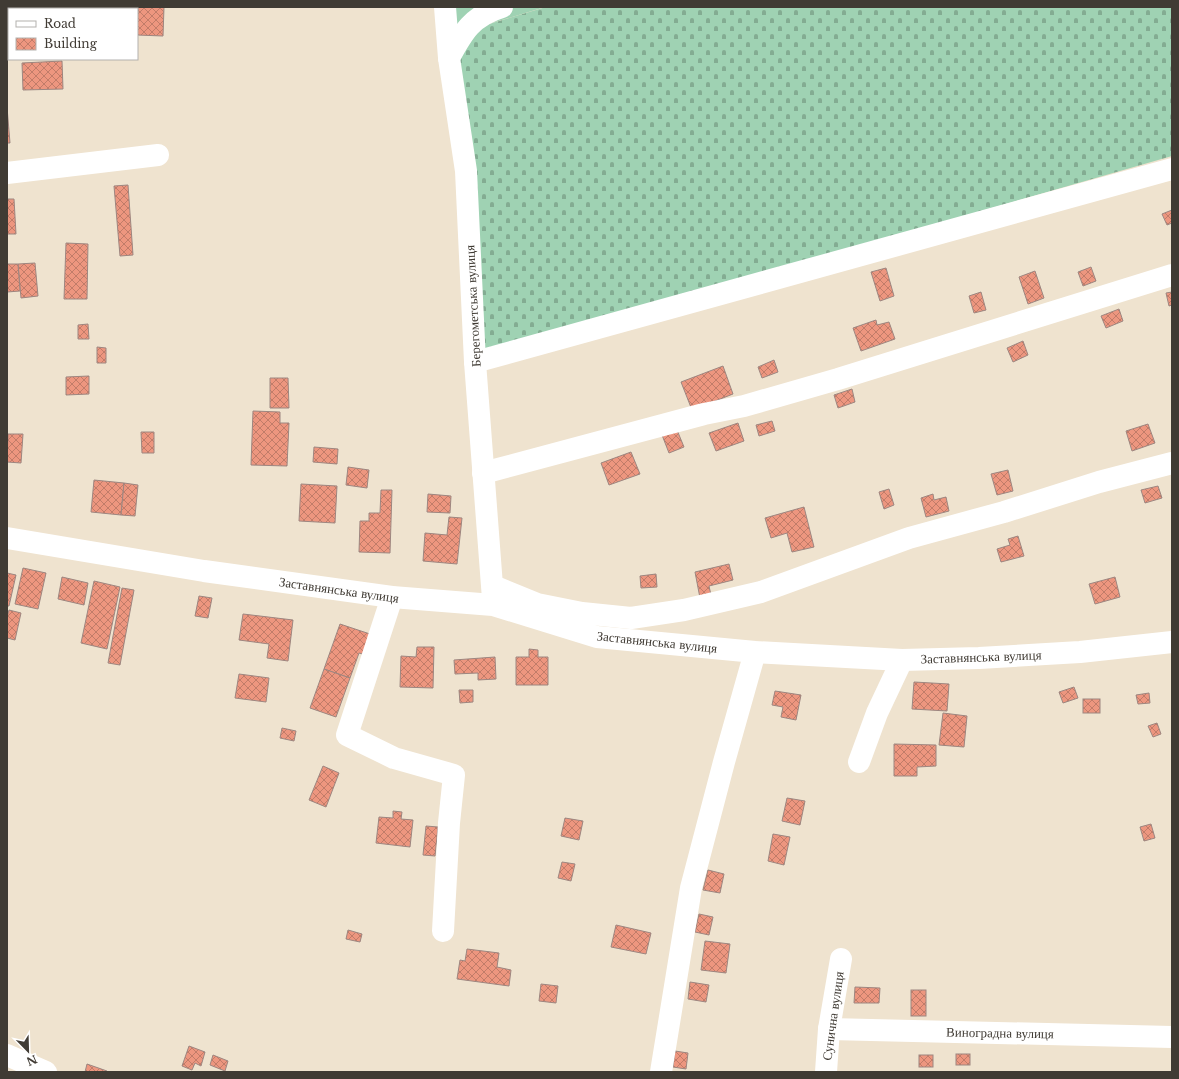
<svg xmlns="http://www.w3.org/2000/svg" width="1179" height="1079" font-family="'Libre Baskerville',serif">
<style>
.cemetery{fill:url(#cemetery-stones)}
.garden{fill:#9fd2b3}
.building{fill:url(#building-cross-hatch);stroke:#9d8680}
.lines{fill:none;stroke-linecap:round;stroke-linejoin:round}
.minor{stroke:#fff;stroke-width:22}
.labels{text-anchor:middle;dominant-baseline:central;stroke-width:3;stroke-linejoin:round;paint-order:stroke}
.street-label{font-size:13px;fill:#403b34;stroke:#fff}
</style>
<defs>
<pattern id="cemetery-stones" width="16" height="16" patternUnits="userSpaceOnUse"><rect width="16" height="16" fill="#9fd2b3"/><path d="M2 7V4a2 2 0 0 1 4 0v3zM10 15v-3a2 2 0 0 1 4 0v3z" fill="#83ac92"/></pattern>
<pattern id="building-cross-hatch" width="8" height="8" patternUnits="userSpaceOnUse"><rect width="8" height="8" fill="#ed967f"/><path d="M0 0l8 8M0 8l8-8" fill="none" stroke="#c17c69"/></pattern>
</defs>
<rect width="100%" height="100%" fill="#efe3cf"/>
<polygon class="cemetery" points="546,7 1172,7 1172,156 477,357 449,36"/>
<polygon class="garden" points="447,7 545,7 449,36"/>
<g class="building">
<polygon points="138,7 164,7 163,36 137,35"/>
<polygon points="62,61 63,89 23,90 22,63"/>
<polygon points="7,107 10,143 7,143"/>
<polygon points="128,185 133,255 120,256 114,186"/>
<polygon points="7,199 14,199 16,234 7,234"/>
<polygon points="1172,210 1172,223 1167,225 1162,214"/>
<polygon points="66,243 88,244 87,299 64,299"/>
<polygon points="35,263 38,296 21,298 18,264"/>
<polygon points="7,264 18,264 20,291 7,292"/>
<polygon points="1091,267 1096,281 1083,286 1078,272"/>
<polygon points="886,268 894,296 880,301 871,272"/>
<polygon points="1035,271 1044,298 1028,304 1019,277"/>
<polygon points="981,292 986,310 974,313 969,296"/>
<polygon points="1172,292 1172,305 1169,306 1166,293"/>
<polygon points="1119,309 1123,321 1106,328 1101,316"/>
<polygon points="876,320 877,325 889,322 895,339 861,351 853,328"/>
<polygon points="88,324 89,339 78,339 78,325"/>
<polygon points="1023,341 1028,355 1013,362 1007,348"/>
<polygon points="97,347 106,348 106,363 97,363"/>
<polygon points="774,360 778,372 762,378 758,367"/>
<polygon points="723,366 733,394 692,410 681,382"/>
<polygon points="89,376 89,394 66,395 66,377"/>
<polygon points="270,378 288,378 289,408 270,408"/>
<polygon points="852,389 855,402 838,408 834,395"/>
<polygon points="253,411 280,412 280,423 289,423 287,466 251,465"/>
<polygon points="772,421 775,431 759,436 756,425"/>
<polygon points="738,423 744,441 716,451 709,433"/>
<polygon points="1148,424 1155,443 1132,451 1126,431"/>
<polygon points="677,430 684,447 669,453 662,435"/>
<polygon points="141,432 154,432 154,453 142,453"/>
<polygon points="8,434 23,434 21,463 7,462"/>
<polygon points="314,447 338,449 337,464 313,462"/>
<polygon points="631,452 640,474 609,485 601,463"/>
<polygon points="348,467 369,470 367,488 346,485"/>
<polygon points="1008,470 1013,491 997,495 991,474"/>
<polygon points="94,480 124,483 121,515 91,512"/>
<polygon points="124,483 138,485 135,516 121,515"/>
<polygon points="301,484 337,486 335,523 299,521"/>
<polygon points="1158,486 1162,498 1145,503 1141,490"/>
<polygon points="889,489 894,505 884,509 879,492"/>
<polygon points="381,490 392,490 390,553 359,552 360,521 369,521 369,513 380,513"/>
<polygon points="428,494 451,496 450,513 427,512"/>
<polygon points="933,494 934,500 946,497 949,511 926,517 921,498"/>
<polygon points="804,507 814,547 792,552 787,533 771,538 765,518"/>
<polygon points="449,517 462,518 457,564 423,561 425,533 447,535"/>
<polygon points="1018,536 1024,556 1001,562 997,549 1010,545 1008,539"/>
<polygon points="729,564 733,580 709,586 711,595 700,598 695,572"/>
<polygon points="23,568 46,573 38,609 15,604"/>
<polygon points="7,573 16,575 9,606 7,606"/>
<polygon points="656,574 657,587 641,588 640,576"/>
<polygon points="62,577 88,583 84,605 58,599"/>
<polygon points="1115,577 1120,597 1095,604 1089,584"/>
<polygon points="94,581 120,587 107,649 81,643"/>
<polygon points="122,588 134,590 120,665 108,663"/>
<polygon points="199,596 212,598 208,618 195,616"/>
<polygon points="9,610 21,613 15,640 7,638 7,617"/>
<polygon points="243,614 293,620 288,661 267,658 269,644 239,640"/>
<polygon points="340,624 373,635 366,655 359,653 350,678 324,669"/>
<polygon points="417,647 434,647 433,688 400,687 401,656 416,657"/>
<polygon points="529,649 538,650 538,657 548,657 548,685 516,685 516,657 529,657"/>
<polygon points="495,657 496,679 478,680 478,673 455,674 454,660"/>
<polygon points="324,669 350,678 336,717 310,708"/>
<polygon points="239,674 269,678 266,702 235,698"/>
<polygon points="914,682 949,684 947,711 912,709"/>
<polygon points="1074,687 1078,698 1063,703 1059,692"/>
<polygon points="459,690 473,690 473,702 460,703"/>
<polygon points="775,691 801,695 796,720 781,717 783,707 772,705"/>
<polygon points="1149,693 1150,703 1138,704 1136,695"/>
<rect x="1083" y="699" width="17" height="14"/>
<polygon points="943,713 967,716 964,747 939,745"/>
<polygon points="1157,723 1161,734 1153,737 1148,726"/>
<polygon points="282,728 296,731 294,741 280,738"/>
<polygon points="894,744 936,745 936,766 917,767 917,776 894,776"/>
<polygon points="323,766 339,773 326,807 309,800"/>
<polygon points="787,798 805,801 800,825 782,821"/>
<polygon points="393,811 402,812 401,819 413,820 410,847 376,843 379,817 393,818"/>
<polygon points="565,818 583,821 579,840 561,836"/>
<polygon points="1151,824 1155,838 1144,841 1140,827"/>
<polygon points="426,826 438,827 435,856 423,855"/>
<polygon points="773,834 790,837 784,865 768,861"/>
<polygon points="562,862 575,864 571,881 558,878"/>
<polygon points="708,870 724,874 720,893 703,890"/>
<polygon points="699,914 713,917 709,935 695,932"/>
<polygon points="616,925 651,933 646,954 611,947"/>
<polygon points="348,930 362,934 360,942 346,939"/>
<polygon points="705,941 730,944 726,973 701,970"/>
<polygon points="467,949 499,953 497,967 511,970 509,986 457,979 460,960 465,961"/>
<polygon points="690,982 709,985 706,1002 688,999"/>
<polygon points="541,984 558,986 556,1003 539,1001"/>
<polygon points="855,987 880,988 879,1003 854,1003"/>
<rect x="911" y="990" width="15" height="26"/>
<polygon points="189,1046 205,1052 201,1066 195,1063 192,1070 182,1066"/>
<polygon points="675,1051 688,1053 686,1069 673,1067"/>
<rect x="956" y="1054" width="14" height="11"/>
<polygon points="213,1055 228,1061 225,1071 210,1065"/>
<rect x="919" y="1055" width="14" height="12"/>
<polygon points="87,1064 107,1071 106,1072 85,1072"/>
</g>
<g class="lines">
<g class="minor">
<polyline points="445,7 449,58 466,171 475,362 493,599"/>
<path d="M449 58C463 32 472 16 502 7"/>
<polyline points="7,173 158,155"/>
<polyline points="475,362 1172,169"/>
<polyline points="483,473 704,414 744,406 838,379 1172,275"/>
<polyline points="7,538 204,571 392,597 493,605 597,637 755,652 902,660 979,658 1080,652 1172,642"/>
<polyline points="493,586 537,604 582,613 631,618 684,610 761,592 909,538 1004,512 1099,482 1172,463"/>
<polyline points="392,597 347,735 394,758 454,775 449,823 443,931"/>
<polyline points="859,762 877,713 902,660"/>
<polyline points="829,1029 1172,1037"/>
<polyline points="7,1055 46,1072"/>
<polyline points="661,1072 691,888 724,762 755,652"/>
<polyline points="826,1072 829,1029 841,959"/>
</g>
</g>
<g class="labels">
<g class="street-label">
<text transform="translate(473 306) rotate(-93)">Берегометська вулиця</text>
<text transform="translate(339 590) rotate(8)">Заставнянська вулиця</text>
<text transform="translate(657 642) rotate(6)">Заставнянська вулиця</text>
<text transform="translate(981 657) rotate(-2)">Заставнянська вулиця</text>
<text transform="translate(833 1016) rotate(-82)">Сунична вулиця</text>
<text transform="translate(1000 1033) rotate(1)">Виноградна вулиця</text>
</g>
</g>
<rect width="1179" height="1079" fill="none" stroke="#403b34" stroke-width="16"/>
<rect x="8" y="8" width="130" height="52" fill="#ffffff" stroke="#b3b1ae"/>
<rect x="16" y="21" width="20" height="6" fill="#ffffff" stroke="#b3b1ae"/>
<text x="44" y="28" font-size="12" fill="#403b34">Road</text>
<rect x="16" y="38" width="20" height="12" fill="url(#building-cross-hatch)" stroke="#b3b1ae"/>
<text x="44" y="48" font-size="12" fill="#403b34">Building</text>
<g transform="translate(28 1051) rotate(157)" stroke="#ffffff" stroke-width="3" paint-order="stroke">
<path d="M0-3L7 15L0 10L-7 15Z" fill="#403b34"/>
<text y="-6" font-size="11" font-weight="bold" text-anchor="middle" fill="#403b34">N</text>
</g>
</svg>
